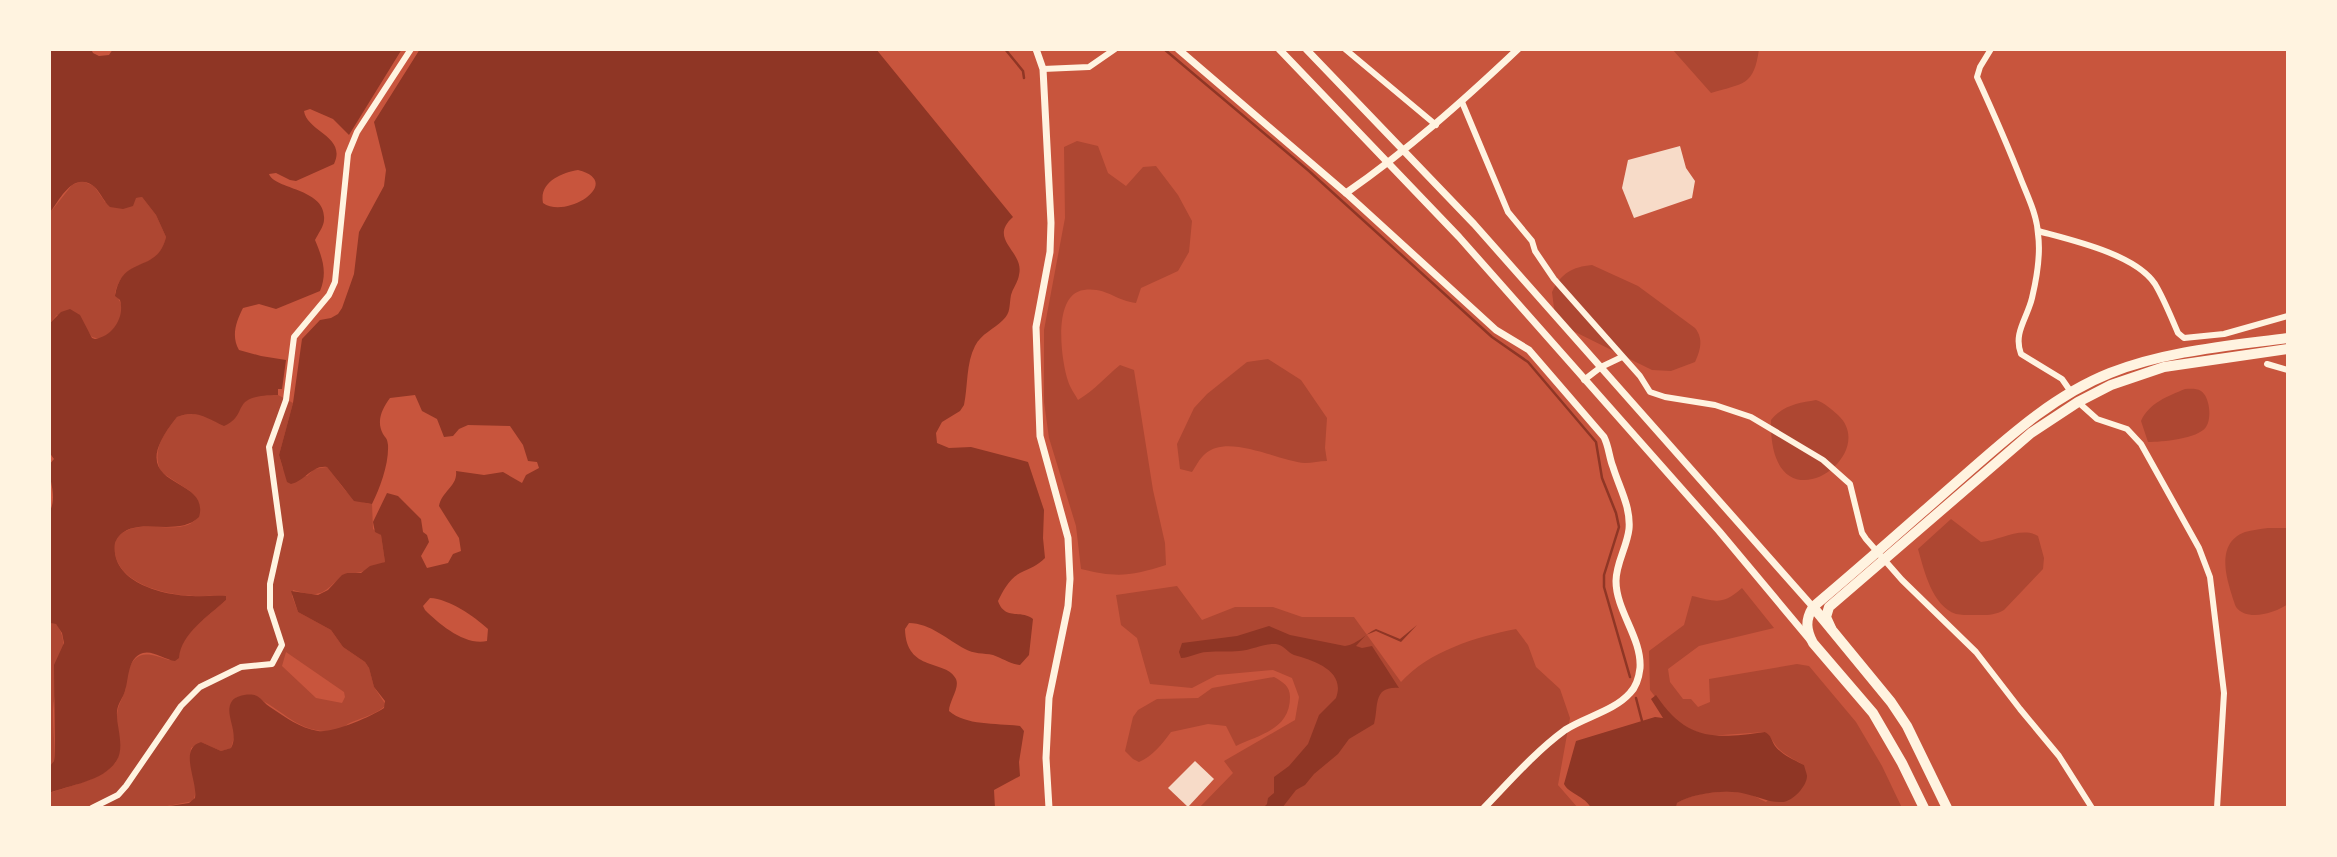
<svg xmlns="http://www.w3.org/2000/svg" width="2337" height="857" font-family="Ubuntu,sans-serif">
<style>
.green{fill:#ae4732;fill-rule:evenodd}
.water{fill:#8f3625;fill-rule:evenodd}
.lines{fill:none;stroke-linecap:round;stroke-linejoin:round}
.stream{stroke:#8f3625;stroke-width:2.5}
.building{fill:#f7dbc8}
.minor{stroke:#fff3e0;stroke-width:6}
.tertiary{stroke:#fff3e0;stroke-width:7}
.trunk{stroke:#fff3e0;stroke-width:10}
</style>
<rect width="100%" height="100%" fill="#c8553d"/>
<g class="green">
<path d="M1672 49H1759C1754 86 1744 83 1711 93Z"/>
<path d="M1077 141 1098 146 1108 173 1126 186 1143 167 1156 166 1178 195 1192 221 1189 252 1178 271 1141 288 1136 303C1116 301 1106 287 1084 290 1052 294 1061 360 1068 381 1070 388 1075 394 1078 400 1095 390 1105 377 1120 365L1134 370 1153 490 1165 543 1166 565C1131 576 1117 578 1081 569L1076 526 1049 438 1044 402V330L1065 218 1064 147Z"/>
<path d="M82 181 94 186 105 202 142 197 156 215 166 237C158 274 125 254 115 293 117 298 121 301 122 308 123 321 111 334 100 339L92 337 85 327 57 315 49 324V214L72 185Z"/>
<path d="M1592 265 1638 286 1695 328C1704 339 1700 351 1695 362L1671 371 1652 370 1565 327 1555 316 1552 292C1561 273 1572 267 1592 265Z"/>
<path d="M1268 359 1301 380 1327 418 1325 448 1327 461C1320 461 1312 463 1305 463 1278 461 1228 433 1205 454 1200 458 1196 466 1192 472L1180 469 1177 444 1194 408 1207 394 1247 362Z"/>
<path d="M2185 389C2190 389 2196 388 2201 391 2210 397 2212 419 2206 427 2198 439 2161 442 2148 442L2141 421C2149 403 2168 396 2185 389Z"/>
<path d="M257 395H278L293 403 279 455 283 469 307 476 314 469 327 467C342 484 348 502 372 504L373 529 381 535 385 562C373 567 360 575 347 573 322 590 327 600 293 590L292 596 298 612 331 630 343 647 365 662 369 668 374 687 386 705C379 713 362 718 352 722 346 724 343 729 337 730 290 739 273 689 236 697L235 734 231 748 221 751 201 742 191 748C189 765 200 786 193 801L157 808H49V793C67 787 108 778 117 760 123 747 117 731 117 717 117 706 122 700 125 691 127 686 125 680 127 675 134 648 149 653 169 660L179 654C182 633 211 614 226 600 216 593 205 597 194 596 163 595 110 582 115 543 130 508 190 546 200 511L190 491 161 472C151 450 164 434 177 417 193 411 205 414 218 423L232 421C239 409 243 400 257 395ZM286 652 344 692 345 697 342 703 316 698 282 666Z"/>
<path d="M1816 400C1825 403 1831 409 1838 415 1883 457 1768 535 1771 420 1783 405 1799 403 1816 400Z"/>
<path d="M1951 519 1981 542C1999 541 2021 526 2038 536L2044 558 2043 569 2004 610C1994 616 1984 615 1972 615 1967 615 1961 615 1956 614 1932 606 1924 570 1918 549Z"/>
<path d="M2268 528H2288V604C2275 613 2247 622 2236 607 2228 583 2213 544 2245 532 2252 530 2260 529 2268 528Z"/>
<path d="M1177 586 1202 620 1235 607H1273L1302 617H1354L1401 682C1429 651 1476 637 1516 629L1528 645 1536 667 1560 689 1570 718 1558 785 1578 808H1199L1233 773 1224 761 1295 720 1299 697 1292 678 1273 670 1217 675 1192 688 1150 684 1137 638 1121 625 1116 595Z"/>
<path d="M1742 588 1774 628 1699 646 1668 669 1670 682 1683 699H1691L1698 707 1710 702 1709 679 1797 664 1809 666 1856 722 1882 766 1902 808H1676L1677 803C1695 792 1724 790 1745 793 1752 794 1759 799 1766 802L1804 765C1795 760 1784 755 1777 747 1772 741 1772 737 1765 732L1708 736 1682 726 1669 715 1650 690 1649 651 1684 625 1692 596C1715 601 1722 606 1742 588Z"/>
<path d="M49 623 56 624C74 645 54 685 53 710 53 725 54 740 55 754L54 761 49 767Z"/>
<path d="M1274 677C1283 682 1290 686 1290 697 1290 729 1261 734 1236 746L1226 726 1208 724 1171 732C1162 744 1153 756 1139 762L1133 759 1125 751 1133 717 1138 710 1157 699 1198 698 1212 688Z"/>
</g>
<g class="water">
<path d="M49 49H91L93 53 99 56 109 55 113 49H402L349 135 333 119 310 109 304 111C307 132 347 136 334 164L296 181 290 180 276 173 269 174C275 190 327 188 324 220 324 226 318 234 315 240 322 257 328 272 320 291L276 309 259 304 243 308C236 322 231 336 239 350L261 356 286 360 282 389H278V395C227 395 251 414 224 426 207 418 196 409 177 417 116 492 212 473 199 517 176 540 129 511 115 543 110 582 162 595 192 596 203 597 215 595 226 596V600C209 616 181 633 179 658L175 661C166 660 152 650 143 653 127 658 129 679 125 691 123 698 118 703 117 711 116 726 125 746 117 760 105 781 70 785 49 793V767L54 761 55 754 54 665 64 643 62 633 56 624 49 623V513C58 497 49 482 49 465L54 459 49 452V324L61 312 70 309 80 315 92 338 95 339C113 336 125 317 120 300L115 296C122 253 157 275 166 237L156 215 142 197 136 198 133 206 123 209 110 207C103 201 99 189 92 185 72 172 59 201 49 214Z"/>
<path d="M420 49H876L1013 217C987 240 1025 251 1019 275 1018 282 1013 288 1011 295 1009 305 1011 313 1003 320 994 329 981 334 975 346 966 363 968 386 964 405L960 411 942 422 936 433 937 443 949 448 971 447 1028 462 1044 510 1043 538 1045 558C1037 566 1030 568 1020 573 1009 579 1003 591 998 601 1005 621 1021 609 1033 619L1029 655 1020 665C1010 664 1002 658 993 655 984 653 973 654 965 649 948 640 930 623 909 623L905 629C906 673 947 659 956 679 960 688 949 701 949 711 966 726 998 723 1020 726L1024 731 1019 762 1020 776 994 790 995 808H157L189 803 195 798C198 781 178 749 201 742L221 751 231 748C240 732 223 714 232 701 236 695 251 693 257 696 262 699 265 704 270 707 285 717 300 728 318 731 334 733 370 717 384 708L385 701 374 687 369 668 365 662 343 647 331 630 298 612 291 591 318 595 328 590 342 575 347 573H361L370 566 385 562 381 535 375 532 373 522 387 493 398 496 421 519 423 532 427 535 429 542 421 556 427 568 448 563 453 554 461 551 459 538 439 506C442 491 458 486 456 471L484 475 503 472 522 483 526 475 539 468 537 462 528 461 523 445 510 426 468 425 459 429 453 436 444 437 437 419 422 411 415 395 390 398C382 409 376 421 383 434 387 440 387 438 388 445 389 464 380 488 372 504L354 501 327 467C312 465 305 481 291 484L287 482 279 455 293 403 302 339 320 320 331 318 338 314 342 308 354 274 359 232 384 186 386 170 374 122ZM578 170C625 182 566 220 543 203 539 182 561 173 578 170ZM430 598C449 599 474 616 488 629L487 641C465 646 439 624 425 610L423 606Z"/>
<path d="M1417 625 1401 642 1376 631 1366 635 1356 646 1362 648 1372 646 1399 688C1372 686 1379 707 1374 724L1349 739 1338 754 1314 774 1305 785 1296 790 1282 808H1263L1267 804 1268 798 1274 793V777L1289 766 1308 744 1319 715 1336 698C1346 671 1315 661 1294 655 1287 652 1284 645 1276 644 1264 643 1252 650 1239 651 1229 652 1218 651 1207 652 1198 652 1190 658 1181 658L1179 652 1182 643 1237 636 1269 626 1290 635 1345 646C1358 644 1365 634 1376 629L1400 639Z"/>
<path d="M1656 695C1687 741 1714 739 1765 732 1772 736 1771 740 1775 746 1782 755 1794 760 1804 765 1804 766 1807 774 1807 776 1807 786 1793 801 1783 802 1769 803 1760 797 1746 794 1728 789 1693 793 1677 803L1676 808H1591C1585 796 1569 794 1564 784L1576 741 1655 717 1663 718 1651 699Z"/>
</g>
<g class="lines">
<g class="stream">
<polyline points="1005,49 1023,71 1024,78"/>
<polyline points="1164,49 1309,171 1492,337 1528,362 1596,442 1602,478 1616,513 1619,527 1604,575 1604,587 1630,677"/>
<polyline points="1636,698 1642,721"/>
</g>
</g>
<g class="building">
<polygon points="1680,146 1686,168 1695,181 1692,198 1634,218 1622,188 1628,160"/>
<polygon points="1195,761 1214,779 1188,807 1168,788"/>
</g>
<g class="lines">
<g class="minor">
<polyline points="1345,49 1436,125"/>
<path d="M1991 49 1980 67 1977 77C1993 112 2008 146 2022 182 2029 199 2037 216 2038 234 2041 255 2037 277 2032 298 2027 319 2013 333 2021 354L2062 379 2071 392"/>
<polyline points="1043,69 1089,67 1115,49"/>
<polyline points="1462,102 1508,212 1532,241 1535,251 1554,279 1640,376 1650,392 1665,397 1715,405 1751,417 1823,460 1850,484 1862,533 1866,539 1902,580 1976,652 2020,709 2059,756 2092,808"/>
<path d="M2038 231C2071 240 2135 254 2155 284 2164 299 2171 317 2178 333L2184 338 2224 334 2288 316"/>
<polyline points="2267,364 2288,370"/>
<polyline points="1584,380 1601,367 1622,357"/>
<polyline points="2078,402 2097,419 2127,429 2141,444 2199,548 2210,577 2224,693 2217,808"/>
<polyline points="92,808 118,795 126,786 181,706 200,687 241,667 272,664 282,645 270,608 270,584 281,535 269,447 286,400 294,337 329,295 335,282 348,154 357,132 411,49"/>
</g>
<g class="tertiary">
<polyline points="1036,49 1043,69 1051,223 1050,252 1036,327 1040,436 1068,538 1070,579 1068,606 1049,698 1046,758 1049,808"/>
<path d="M1178 49 1346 193 1496 330 1529 350 1604 437C1609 447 1609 457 1613 467 1619 487 1631 507 1629 529 1627 547 1616 563 1616 581 1616 611 1642 638 1640 668 1639 677 1636 687 1630 693 1614 711 1585 717 1565 730 1535 752 1510 781 1484 808"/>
<polyline points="1279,49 1459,237 1719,531 1810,640"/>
<polyline points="1306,49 1474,224 1813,607"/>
<path d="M1346 193C1408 150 1463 101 1518 49"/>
</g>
<g class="trunk">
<polyline points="1813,607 1891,702 1907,726 1947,808"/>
<polyline points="1831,628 1826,617 1829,607 2031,433 2078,402 2111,385 2164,367 2288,349"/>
<path d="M1924 808 1902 763 1873 713 1813 643C1806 630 1805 620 1813 607 1862 566 1910 523 1958 481 2005 440 2052 396 2110 373 2166 351 2228 346 2288 338"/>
</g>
</g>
<rect width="2337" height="857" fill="none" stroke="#fff3e0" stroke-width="102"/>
</svg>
